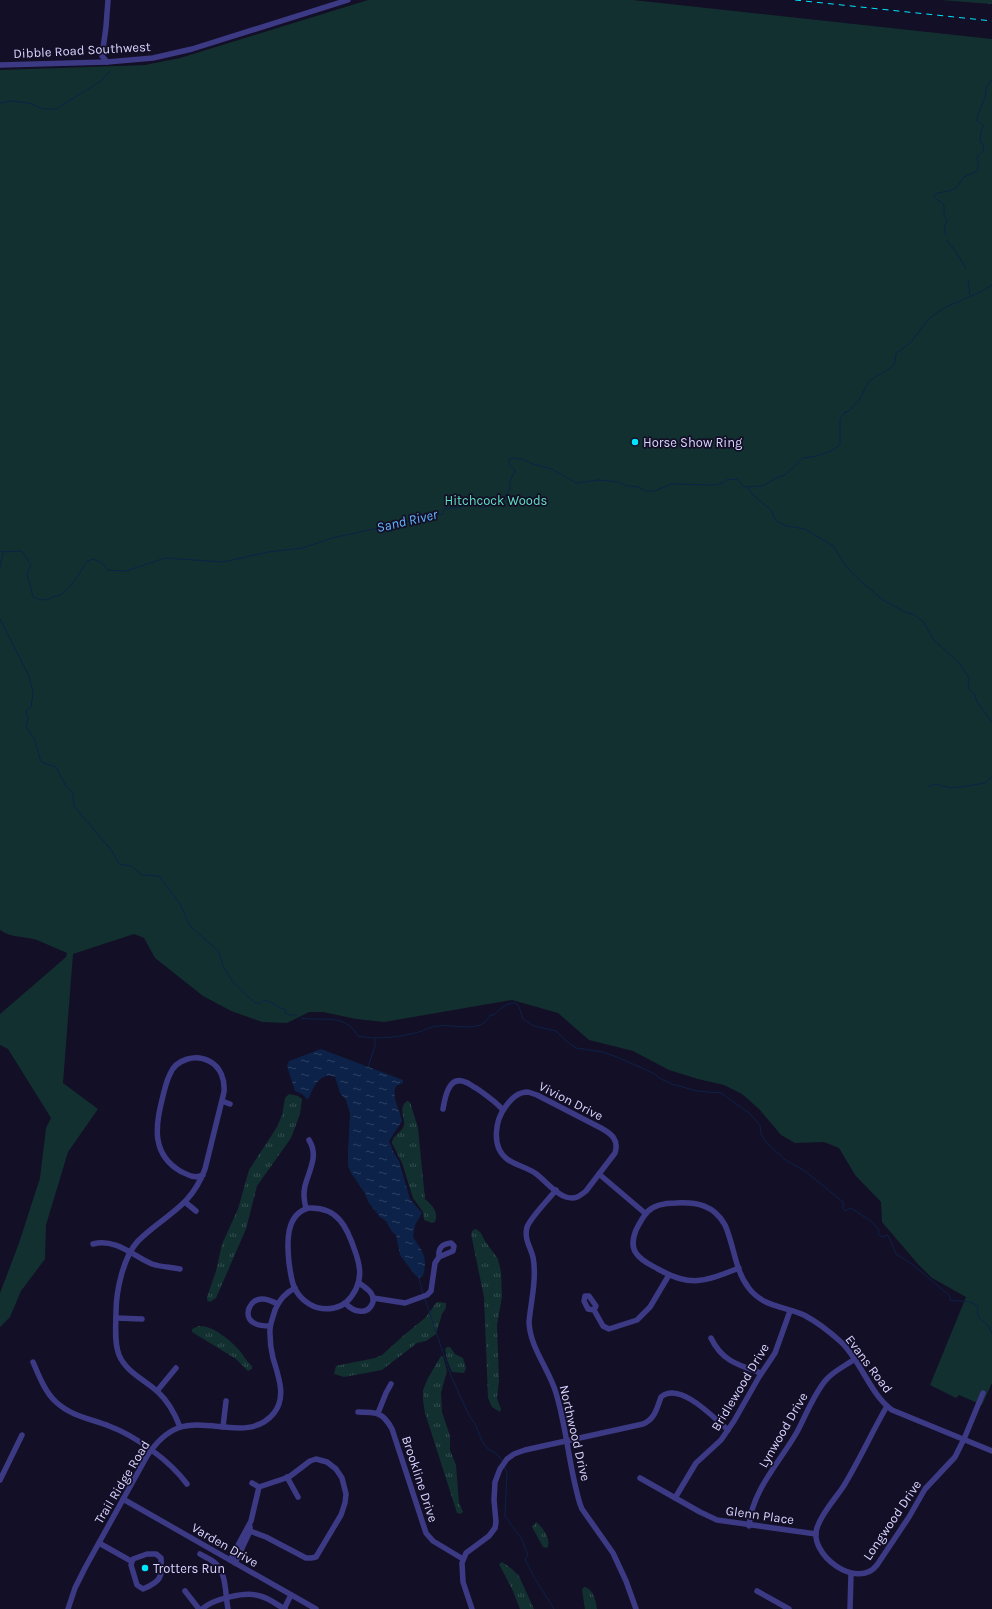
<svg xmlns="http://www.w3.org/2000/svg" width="992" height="1609" font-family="Karla,sans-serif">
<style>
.grass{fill:url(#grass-tufts)}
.park{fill:#12302f}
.water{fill:url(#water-ripples)}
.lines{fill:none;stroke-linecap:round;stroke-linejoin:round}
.stream{stroke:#0c2248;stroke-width:1}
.minor{stroke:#3d3a85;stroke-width:5.5}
.rail{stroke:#00e5ff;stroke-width:1;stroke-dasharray:6 5;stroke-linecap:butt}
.poi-dot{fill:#00e5ff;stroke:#130f26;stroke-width:1.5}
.labels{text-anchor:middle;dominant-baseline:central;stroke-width:3.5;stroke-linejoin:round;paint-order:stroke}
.street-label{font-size:13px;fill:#d9d4ff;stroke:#130f26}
.poi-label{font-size:13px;fill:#d9d4ff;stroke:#130f26;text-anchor:start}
.park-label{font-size:13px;fill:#5fe0c0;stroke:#130f26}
.water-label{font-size:14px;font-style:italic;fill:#62b6ff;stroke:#130f26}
</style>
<defs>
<pattern id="grass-tufts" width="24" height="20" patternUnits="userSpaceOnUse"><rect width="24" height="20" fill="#12302f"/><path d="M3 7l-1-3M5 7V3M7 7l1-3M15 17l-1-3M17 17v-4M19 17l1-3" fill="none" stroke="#344d4e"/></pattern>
<pattern id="water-ripples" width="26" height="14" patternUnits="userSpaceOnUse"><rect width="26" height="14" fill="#0c2248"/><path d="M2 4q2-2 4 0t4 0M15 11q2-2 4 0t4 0" fill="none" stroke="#2f4163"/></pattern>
</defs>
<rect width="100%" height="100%" fill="#130f26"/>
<g class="grass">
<polygon points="941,0 992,0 992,4"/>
<polygon points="289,1094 298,1096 302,1099 300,1114 291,1138 257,1186 246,1229 216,1298 210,1302 207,1300 207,1297 216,1271 222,1244 238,1209 249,1170 277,1127 282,1115 285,1098"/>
<path d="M407 1101 410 1102 418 1128 425 1199C432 1205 439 1212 435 1222L432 1223 424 1220 423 1212 413 1198 402 1163 392 1143C392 1135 402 1133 404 1125 405 1116 398 1108 407 1101Z"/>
<polygon points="476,1229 481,1233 485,1241 498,1259 501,1272 502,1297 497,1325 499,1381 497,1398 501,1409 500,1412 492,1407 488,1398 484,1297 471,1234 473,1230"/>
<polygon points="438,1302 446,1303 446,1308 442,1314 436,1334 426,1341 417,1343 382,1370 344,1377 334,1374 336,1366 340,1365 375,1358 382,1355 403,1336 426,1317 436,1303"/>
<path d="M199 1326C214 1326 230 1340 240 1351 244 1356 247 1362 252 1366V1369L248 1371 236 1359 192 1332V1329Z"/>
<polygon points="447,1347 450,1347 455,1354 463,1358 466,1368 464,1373 452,1372 447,1360 445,1349"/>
<polygon points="441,1356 443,1356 447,1371 441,1393 442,1412 450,1436 450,1450 456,1465 459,1503 463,1512 460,1514 457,1513 425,1413 423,1400 423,1390 428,1378"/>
<path d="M536 1522C543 1527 552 1541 547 1548L543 1547 532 1527Z"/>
<polygon points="502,1562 512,1569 519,1576 534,1609 520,1609 512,1589 499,1564"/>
<path d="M584 1587C593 1588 596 1601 597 1609H585L582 1590Z"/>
</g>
<path class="park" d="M368 0H633L992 39V1383L982 1405 959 1395 956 1398 930 1385 966 1297 932 1278 917 1263 882 1222 881 1202 855 1175 839 1148 824 1142 795 1143 781 1135 759 1109 742 1094 724 1085 698 1079 669 1070 633 1051 589 1040 558 1013 512 1000 384 1022 356 1019 323 1012H309L287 1023 262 1022 231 1011 203 996 155 958 144 938 134 934 73 954 63 1083 98 1109 68 1152 46 1225 45 1259 21 1291 10 1317 0 1327V1293L19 1243 40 1178 46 1128 51 1118 8 1049 0 1045V1014L66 957 67 953C57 949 47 944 37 940 25 936 11 938 0 930V70L145 65 180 58 203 51Z"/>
<path class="water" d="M321 1049 403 1080V1083L396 1086C391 1098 400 1109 402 1121L389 1141 394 1153 399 1161 410 1199 422 1213 415 1225 413 1237C423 1253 428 1256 423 1276L419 1278 415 1275 400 1255 396 1235 392 1232 386 1221 380 1217 369 1203 364 1192 351 1173 348 1166V1151L350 1114 346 1100 340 1093 335 1077C319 1071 313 1089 308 1100L302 1094 295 1091 287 1066 289 1061Z"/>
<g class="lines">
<g class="stream">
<polyline points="0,103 11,101 29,103 43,109 56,109 101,81 110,71"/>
<polyline points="946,235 944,228 947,221 944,214 944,205 941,202 936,199 934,196 937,193 949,191 956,188 964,177 978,171 978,162 977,157 984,150 983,144 980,142 981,130 984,126 977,121 977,117 985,97 986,88 992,79"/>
<path d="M947 240C954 249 961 259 966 269"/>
<polyline points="968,280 970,295"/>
<polyline points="748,488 753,495 771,510 776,521 787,526 805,529 833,546 845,565 856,577 883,600 907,613 913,614 923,621 933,639 960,664 969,678 968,688 974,693 977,702 992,722"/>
<path d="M0 551 3 552 22 551 31 565 27 574 33 597C43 601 45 601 53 597 56 596 60 596 62 594 69 590 83 569 86 562L93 559 102 563 108 570 126 571 165 558 223 562 268 552 303 548 332 538 443 514 444 509 469 506 472 503 482 508 500 503 510 489V482L515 470 509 464V460L512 458 522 459 533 464 552 469 576 483 599 480 619 482 627 486 639 487 645 491H654L672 484 714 485 723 483 726 480 737 479 743 486 747 487 762 486 778 477 785 475 803 458 817 456 831 451 840 445V420L844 413 849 411 859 400 869 381 892 367 895 363 896 353C901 349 907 346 911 342 918 333 923 325 931 317 949 302 973 298 992 285"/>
<polyline points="0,567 3,553"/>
<path d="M0 619 29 676 33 693 31 707 26 710 28 719 26 727 34 738 41 762 56 767 66 786 73 793 74 806 112 851 119 864 131 866 142 875 159 876 180 904 190 926 219 952 223 966 233 982 255 1003H261L264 1000C273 1002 277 1008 286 1010L285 1013 290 1015H296"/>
<polyline points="929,787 935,784 951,788 967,786 985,783 992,777"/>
<path d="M301 1018C323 1022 344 1012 358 1036 376 1040 401 1037 419 1032 425 1030 432 1026 439 1026 454 1024 483 1034 490 1015H494C499 1009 508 1002 516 1003L519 1007 523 1019 534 1026 556 1031 566 1041 576 1048 603 1052 617 1057 653 1073 661 1079 672 1084 697 1091 721 1093 749 1113 760 1125 761 1134 766 1142 784 1159 805 1171 843 1202V1208L845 1211 851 1208 872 1222 879 1230 878 1234 882 1237 888 1235 896 1254 912 1264 950 1296V1300C959 1302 971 1299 978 1307 975 1321 983 1318 989 1327 990 1329 991 1332 992 1334"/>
<polyline points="368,1067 375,1046 375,1038"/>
<polyline points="419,1278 423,1294"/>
<polyline points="425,1299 451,1376 469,1415 476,1426 482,1441 488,1449 497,1454 502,1461"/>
<polyline points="504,1466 507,1473 505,1516 521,1538 528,1555 525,1559 534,1577 554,1609"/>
</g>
<g class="minor">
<polyline points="107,62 102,56 106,27 108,0"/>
<polyline points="0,65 107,62 153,58 192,49 348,0"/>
<path d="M528 1092 537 1095 601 1128C612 1134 619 1140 615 1153L586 1191C580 1196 575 1200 566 1197 554 1193 545 1180 535 1173 526 1167 515 1165 507 1159 491 1147 495 1120 506 1106 512 1098 518 1092 528 1092Z"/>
<polyline points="222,1101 230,1104"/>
<path d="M443 1109C445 1097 449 1075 465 1082 469 1083 472 1086 476 1088 486 1095 495 1101 503 1110"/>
<polyline points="599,1174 646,1214"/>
<path d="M556 1190C548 1200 531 1217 527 1227 524 1239 530 1246 533 1257 537 1278 531 1301 529 1322 530 1348 549 1369 556 1393 567 1429 569 1468 580 1504L582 1509 613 1553 626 1581 636 1609"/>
<polyline points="185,1202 196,1211"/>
<path d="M306 1208C304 1201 303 1194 305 1186 309 1170 319 1156 309 1140"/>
<path d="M309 1208C338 1207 347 1227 355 1251 360 1265 362 1276 356 1289 351 1299 345 1306 334 1308 316 1312 299 1301 293 1284 291 1277 290 1270 289 1263 287 1244 285 1214 309 1208Z"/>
<path d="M451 1243 454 1246 453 1251 439 1257C438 1249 441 1244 451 1243Z"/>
<path d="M93 1244C116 1238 133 1256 152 1264 161 1267 171 1267 180 1269"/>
<path d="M739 1268C706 1281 691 1288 658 1269 651 1265 641 1261 636 1253 631 1246 633 1238 636 1230 639 1224 643 1217 647 1212 655 1204 666 1203 676 1203 697 1202 714 1205 725 1225 734 1245 735 1270 748 1287 762 1307 784 1306 804 1315 817 1322 830 1332 841 1342 861 1361 870 1394 892 1410L992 1451"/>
<polyline points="373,1298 405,1303 427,1295 431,1291 435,1263 439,1257"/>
<path d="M345 1303C349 1307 354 1311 359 1311 369 1313 377 1302 371 1293 368 1289 363 1286 359 1283"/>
<polyline points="594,1310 588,1309 584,1301 585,1296 589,1296 596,1306 594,1310 603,1326 609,1329 637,1320 650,1307 669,1275"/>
<polyline points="116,1318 142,1319"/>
<path d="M270 1326C265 1326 259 1326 254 1323 242 1316 250 1298 263 1299 268 1299 273 1302 278 1304"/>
<path d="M711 1338C722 1361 738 1365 761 1373"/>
<path d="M33 1362C39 1376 45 1392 56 1402 71 1416 91 1419 109 1426 136 1436 170 1461 187 1484"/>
<polyline points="157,1391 176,1368"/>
<path d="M887 1406C872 1432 859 1461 843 1487 835 1499 821 1514 817 1528 808 1554 857 1591 877 1565L909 1517 925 1489 955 1457 964 1439 983 1393"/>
<path d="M358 1412C376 1412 383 1412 392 1429L426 1533 433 1541 463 1559"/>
<polyline points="378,1413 386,1393 391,1384"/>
<path d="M180 1427C175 1414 169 1402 158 1392 145 1380 126 1372 119 1355 114 1342 116 1326 116 1312 116 1292 123 1257 138 1241 165 1214 190 1209 205 1169L224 1092C225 1080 221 1067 209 1061 196 1054 176 1059 170 1074 166 1082 164 1091 162 1100 155 1127 152 1154 180 1171 188 1175 194 1179 203 1175"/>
<polyline points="223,1427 226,1401"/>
<polyline points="287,1477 298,1497"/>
<polyline points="640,1478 700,1512 717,1520 816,1534"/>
<polyline points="0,1480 22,1435"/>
<polyline points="252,1483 259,1487"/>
<polyline points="675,1498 696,1463 721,1440 734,1421 759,1377 775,1353 790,1311"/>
<polyline points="123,1499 316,1609"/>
<path d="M749 1526C752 1490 780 1462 797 1432 806 1415 813 1396 825 1381 833 1371 845 1366 855 1359"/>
<polyline points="99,1543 131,1561"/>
<path d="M147 1554H156L161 1558C162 1577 162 1581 143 1589L137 1585 131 1565 133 1559Z"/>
<path d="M200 1554C205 1557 210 1559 214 1562 227 1572 225 1594 228 1609"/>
<polyline points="230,1560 251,1521 259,1487 289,1477 310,1461 316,1459 327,1462 336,1469 342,1478 346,1494 345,1503 341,1515 316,1557 311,1558 306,1558 266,1537 250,1531"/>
<polyline points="235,1563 250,1531 250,1527"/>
<polyline points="185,1591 199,1609"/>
<polyline points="757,1591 789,1609"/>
<path d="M68 1609 75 1588 85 1568 147 1456C155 1444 165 1433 178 1428 209 1417 250 1443 274 1413 287 1397 278 1375 273 1358 271 1350 270 1341 270 1334 269 1325 273 1318 275 1310 279 1300 285 1293 295 1288"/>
<path d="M202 1609C213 1599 246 1591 260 1596 269 1598 277 1605 285 1609"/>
<polyline points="284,1609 291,1595"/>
<path d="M472 1609 463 1582 462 1563 466 1553 489 1536 495 1528 496 1522 494 1500 495 1482 500 1469 507 1459 514 1454 525 1450 643 1424C655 1419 657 1408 661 1397 680 1381 714 1418 728 1430"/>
<polyline points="850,1609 851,1574"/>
</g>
<polyline class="rail" points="795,0 992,21"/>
</g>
<g class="poi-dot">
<circle cx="635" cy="442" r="4"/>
<circle cx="145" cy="1568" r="4"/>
</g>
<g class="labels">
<g class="street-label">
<text transform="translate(82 50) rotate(-3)">Dibble Road Southwest</text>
<text transform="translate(571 1101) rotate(27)">Vivion Drive</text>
<text transform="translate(869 1364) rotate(53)">Evans Road</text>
<text transform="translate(740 1387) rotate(-59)">Bridlewood Drive</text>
<text transform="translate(783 1430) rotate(-60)">Lynwood Drive</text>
<text transform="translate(575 1433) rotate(77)">Northwood Drive</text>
<text transform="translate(420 1479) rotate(72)">Brookline Drive</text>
<text transform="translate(122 1482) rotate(-59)">Trail Ridge Road</text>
<text transform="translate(760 1515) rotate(8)">Glenn Place</text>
<text transform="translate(892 1520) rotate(-56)">Longwood Drive</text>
<text transform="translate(225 1545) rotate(30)">Varden Drive</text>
</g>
<g class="poi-label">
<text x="643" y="442">Horse Show Ring</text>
<text x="153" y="1568">Trotters Run</text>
</g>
<g class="park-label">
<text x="496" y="500">Hitchcock Woods</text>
</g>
<g class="water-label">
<text transform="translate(407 521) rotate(-13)">Sand River</text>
</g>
</g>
</svg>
